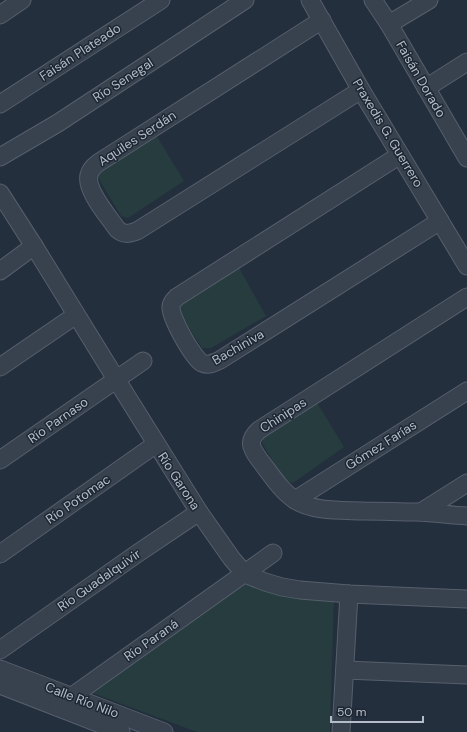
<svg xmlns="http://www.w3.org/2000/svg" width="467" height="732" font-family="'DM Sans',sans-serif">
<style>
.green{fill:#263c3f}
.lines{fill:none;stroke-linecap:round;stroke-linejoin:round}
.minor-casing{stroke:#565f6c;stroke-width:19}
.minor{stroke:#38414e;stroke-width:17}
.labels{text-anchor:middle;dominant-baseline:central;stroke-width:3;stroke-linejoin:round;paint-order:stroke}
.street-label{font-size:13px;fill:#b4bcc9;stroke:#1d2633}
</style>
<rect width="100%" height="100%" fill="#242f3e"/>
<g class="green">
<polygon points="156,135 184,181 128,218 121,216 97,176 99,169"/>
<polygon points="238,266 266,316 211,348 202,348 178,311 179,303"/>
<polygon points="316,401 344,447 293,483 284,480 262,443 266,431"/>
<polygon points="240,581 259,590 334,598 330,732 197,732 90,692"/>
</g>
<g class="lines">
<g class="minor-casing">
<g id="minor">
<polyline points="310,0 361,90 467,266"/>
<polyline points="373,0 389,24 467,158"/>
<polyline points="0,15 22,0"/>
<path d="M322 20 98 163C94 166 90 170 89 175 85 190 109 217 117 229 124 235 128 234 137 231L361 90"/>
<polyline points="389,24 429,0"/>
<polyline points="426,88 467,62"/>
<polyline points="0,104 161,0"/>
<path d="M400 155 177 297C174 300 171 303 171 307 170 317 193 358 202 363 208 366 214 363 220 360L440 221"/>
<polyline points="0,157 58,123 245,0"/>
<polyline points="0,193 34,246 116,379 199,512 232,559 245,574 265,582 282,587 300,590 349,594 467,599"/>
<polyline points="0,271 34,246"/>
<path d="M467 297 259 430C247 441 251 448 259 459 270 473 280 490 295 500 313 512 343 510 364 511 382 511 400 512 418 512 435 513 451 515 467 516"/>
<polyline points="0,367 76,315"/>
<polyline points="0,460 143,361"/>
<polyline points="295,500 467,391"/>
<polyline points="421,512 467,483"/>
<polyline points="0,554 156,444"/>
<polyline points="0,650 138,553 199,512"/>
<polyline points="0,669 164,732"/>
<polyline points="345,670 467,675"/>
<polyline points="0,685 121,732"/>
<polyline points="57,707 273,553"/>
<polyline points="341,732 349,594"/>
</g>
</g>
<use href="#minor" class="minor"/>
</g>
<g class="labels">
<g class="street-label">
<text transform="translate(80 52) rotate(-33)">Faisán Plateado</text>
<text transform="translate(421 79) rotate(60)">Faisán Dorado</text>
<text transform="translate(123 80) rotate(-33)">Río Senegal</text>
<text transform="translate(388 133) rotate(59)">Praxedis G. Guerrero</text>
<text transform="translate(137 138) rotate(-33)">Aquiles Serdán</text>
<text transform="translate(238 347) rotate(-30)">Bachiniva</text>
<text transform="translate(283 415) rotate(-33)">Chinipas</text>
<text transform="translate(58 420) rotate(-35)">Río Parnaso</text>
<text transform="translate(381 445) rotate(-32)">Gómez Farías</text>
<text transform="translate(179 481) rotate(57)">Río Garona</text>
<text transform="translate(78 499) rotate(-35)">Río Potomac</text>
<text transform="translate(99 580) rotate(-35)">Río Guadalquivir</text>
<text transform="translate(151 640) rotate(-35)">Río Paraná</text>
<text transform="translate(82 700) rotate(21)">Calle Río Nilo</text>
</g>
</g>
<path d="M331 716v6h92v-6" fill="none" stroke="#b4bcc9" stroke-width="2"/>
<text x="337" y="716" font-size="12" fill="#b4bcc9" stroke="#1d2633" stroke-width="3" paint-order="stroke">50 m</text>
</svg>
